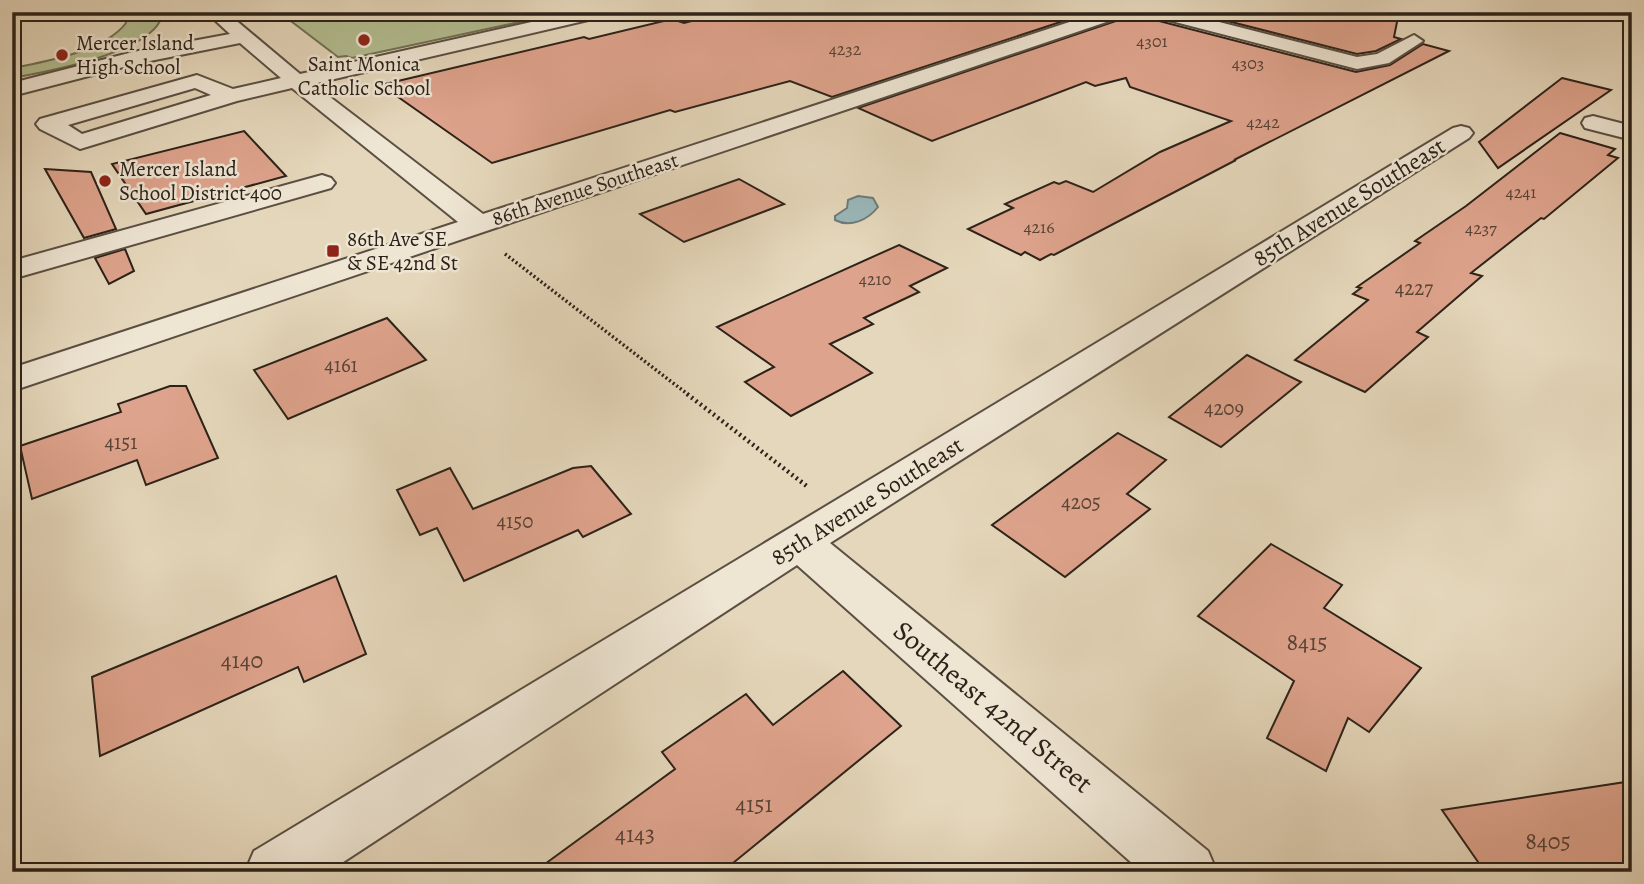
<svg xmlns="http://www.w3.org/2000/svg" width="1644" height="884" font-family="Alegreya,serif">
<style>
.green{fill:#b3be91;stroke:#707055;stroke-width:2}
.water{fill:#9ab7ba;stroke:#6e7b7a;stroke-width:2}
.building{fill:#dea38c;stroke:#2c2219;stroke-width:2}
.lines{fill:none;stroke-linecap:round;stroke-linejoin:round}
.minor-casing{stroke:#5a4f42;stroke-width:4}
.path-far1{stroke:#2c2219;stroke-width:3.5;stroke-dasharray:2 2.5;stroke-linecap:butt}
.path{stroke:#2c2219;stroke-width:4.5;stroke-dasharray:2 3.5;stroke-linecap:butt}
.minor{fill:#eee5d3;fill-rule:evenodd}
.poi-dot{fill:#8f2418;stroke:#eee5d3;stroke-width:2.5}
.labels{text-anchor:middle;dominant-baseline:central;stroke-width:5;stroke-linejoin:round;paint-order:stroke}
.far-number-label{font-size:18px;fill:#584236}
.far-poi-label{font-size:21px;fill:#2c2219;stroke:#eee5d3;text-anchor:start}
.far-street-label{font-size:21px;fill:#2c2219;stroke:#eee5d3}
.number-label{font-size:21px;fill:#584236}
.street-label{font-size:24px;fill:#2c2219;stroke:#eee5d3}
.near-number-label{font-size:24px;fill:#584236}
.near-street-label{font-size:28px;fill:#2c2219;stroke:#eee5d3}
</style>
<rect width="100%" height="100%" fill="#e5d7bb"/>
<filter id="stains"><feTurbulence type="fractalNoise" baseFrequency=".00286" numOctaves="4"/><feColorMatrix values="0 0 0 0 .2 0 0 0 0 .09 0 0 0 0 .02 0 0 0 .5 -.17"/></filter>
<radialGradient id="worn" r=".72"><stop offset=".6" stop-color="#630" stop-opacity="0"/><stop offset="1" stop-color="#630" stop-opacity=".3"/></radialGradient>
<g class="green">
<path d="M118 12H159L162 16C152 53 46 72 12 78V68C45 62 105 51 126 23L125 16Z"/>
<polygon points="279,12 566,12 352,58 346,56 338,57"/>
</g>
<path class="water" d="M858 196 873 198 878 207C868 220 850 228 835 220V216L847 208 848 200Z"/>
<g class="building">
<polygon points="727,12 1091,12 832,97 790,81 675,112 670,110 492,163 381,85 584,37 589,39 672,19 684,23"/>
<polygon points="1129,12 1147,12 1151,19 1356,72 1390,65 1423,44 1449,51 1234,160 1236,160 1054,255 1051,254 1040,260 1025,252 1021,255 968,229 1013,208 1005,204 1054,182 1059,184 1066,181 1093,192 1160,152 1231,121 1130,87 1126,78 1095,86 1086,82 932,141 858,108 1125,18"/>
<polygon points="1192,12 1399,12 1394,37 1401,39 1376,51 1357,54"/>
<polygon points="1562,78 1611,90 1498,168 1479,142"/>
<polygon points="244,131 286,176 146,214 112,164"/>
<polygon points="1560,133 1615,149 1608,155 1618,158 1544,219 1541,218 1471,273 1482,276 1417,332 1428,337 1365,392 1295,360 1368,300 1353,294 1361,288 1357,287 1420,243 1415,241 1466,206"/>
<polygon points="45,169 91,172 116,229 84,238"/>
<polygon points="739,179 784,204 684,242 640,214"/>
<polygon points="899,245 947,268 910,286 919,292 864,318 873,324 830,344 872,373 791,416 745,382 774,367 717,327"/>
<polygon points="125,249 134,271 109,284 95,258"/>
<polygon points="387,318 426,360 288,419 254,370"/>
<polygon points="1247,355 1301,382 1221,447 1169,417"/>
<polygon points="170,386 186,386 218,458 146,485 137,460 32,499 20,446 121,412 118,404"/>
<polygon points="1118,433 1166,460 1127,494 1150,509 1065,577 992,525"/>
<polygon points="591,466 631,514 583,537 578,530 464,581 437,528 420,535 397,490 450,468 473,509 573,468"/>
<polygon points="1271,544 1342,585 1324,608 1421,668 1369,732 1348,718 1326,771 1267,738 1294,681 1198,616"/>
<polygon points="336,576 366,654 304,682 298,667 100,756 92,677"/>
<polygon points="843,671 901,726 722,872 534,872 675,769 662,752 746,694 773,725"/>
<polygon points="1632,781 1632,872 1485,872 1442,810"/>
</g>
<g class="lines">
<g class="minor-casing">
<g id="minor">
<path d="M206 12H226L300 74 576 12H610L601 17 313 84 483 214 1100 12H1127L1124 16 12 391V368L458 222 292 88 237 101 80 149 40 129 36 124 40 119 197 75 233 89 281 78 240 43 135 64 12 96V83L133 52 230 34ZM195 88 211 95 82 134 68 125Z"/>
<polygon points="1149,12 1180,12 1357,57 1377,54 1414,35 1423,41 1389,63 1357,69 1152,16"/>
<polygon points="1481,12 1503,12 1504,13 1495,18 1484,16"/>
<polygon points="1593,116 1632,126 1632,140 1585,128 1582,123 1585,118"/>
<polygon points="1461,126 1469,128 1473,133 1469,138 830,543 1208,851 1217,872 1142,872 797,565 328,872 245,872 254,851 1453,128"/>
<polygon points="322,175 331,178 335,183 331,188 12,279 12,261"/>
</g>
</g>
<polyline class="path-far1" points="505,254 690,396"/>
<polyline class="path" points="687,394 808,487"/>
<use href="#minor" class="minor"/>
</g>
<g class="poi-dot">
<circle cx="364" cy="40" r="7"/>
<circle cx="62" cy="55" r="7"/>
<circle cx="105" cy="181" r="7"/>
<rect x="326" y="244" width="14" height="14" rx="3.5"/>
</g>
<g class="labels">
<g class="far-number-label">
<text x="1152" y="41">4301</text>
<text x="845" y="49">4232</text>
<text x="1248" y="63">4303</text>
<text x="1263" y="122">4242</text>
<text x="1521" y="192">4241</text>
<text x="1039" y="227">4216</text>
<text x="1481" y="228">4237</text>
<text x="875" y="279">4210</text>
</g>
<g class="far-poi-label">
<text x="76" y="43">Mercer Island<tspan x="76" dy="24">High School</tspan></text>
<text x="364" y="64" text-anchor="middle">Saint Monica<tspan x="364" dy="24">Catholic School</tspan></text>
<text x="119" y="169">Mercer Island<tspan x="119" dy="24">School District 400</tspan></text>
<text x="347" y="239">86th Ave SE<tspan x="347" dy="24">&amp; SE 42nd St</tspan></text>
</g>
<g class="far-street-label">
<text transform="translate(585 189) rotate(-18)">86th Avenue Southeast</text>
</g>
<g class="number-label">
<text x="1414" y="288">4227</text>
<text x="341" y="365">4161</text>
<text x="1224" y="408">4209</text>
<text x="121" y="442">4151</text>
<text x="1081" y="502">4205</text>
<text x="515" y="521">4150</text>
</g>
<g class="street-label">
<text transform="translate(1349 202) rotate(-32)">85th Avenue Southeast</text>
<text transform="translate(867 501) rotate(-32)">85th Avenue Southeast</text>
</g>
<g class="near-number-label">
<text x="1307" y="642">8415</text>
<text x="242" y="660">4140</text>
<text x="754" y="804">4151</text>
<text x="635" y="834">4143</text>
<text x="1548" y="841">8405</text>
</g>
<g class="near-street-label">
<text transform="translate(993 707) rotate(40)">Southeast 42nd Street</text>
</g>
</g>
<rect width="1644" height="884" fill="none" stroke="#e5d7bb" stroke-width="42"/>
<rect x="14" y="14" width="1616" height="856" fill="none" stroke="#2c2219" stroke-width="3.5"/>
<rect x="21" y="21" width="1602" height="842" fill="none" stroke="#2c2219" stroke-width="2"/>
<rect width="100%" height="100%" filter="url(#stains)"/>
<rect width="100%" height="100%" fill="url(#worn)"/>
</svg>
